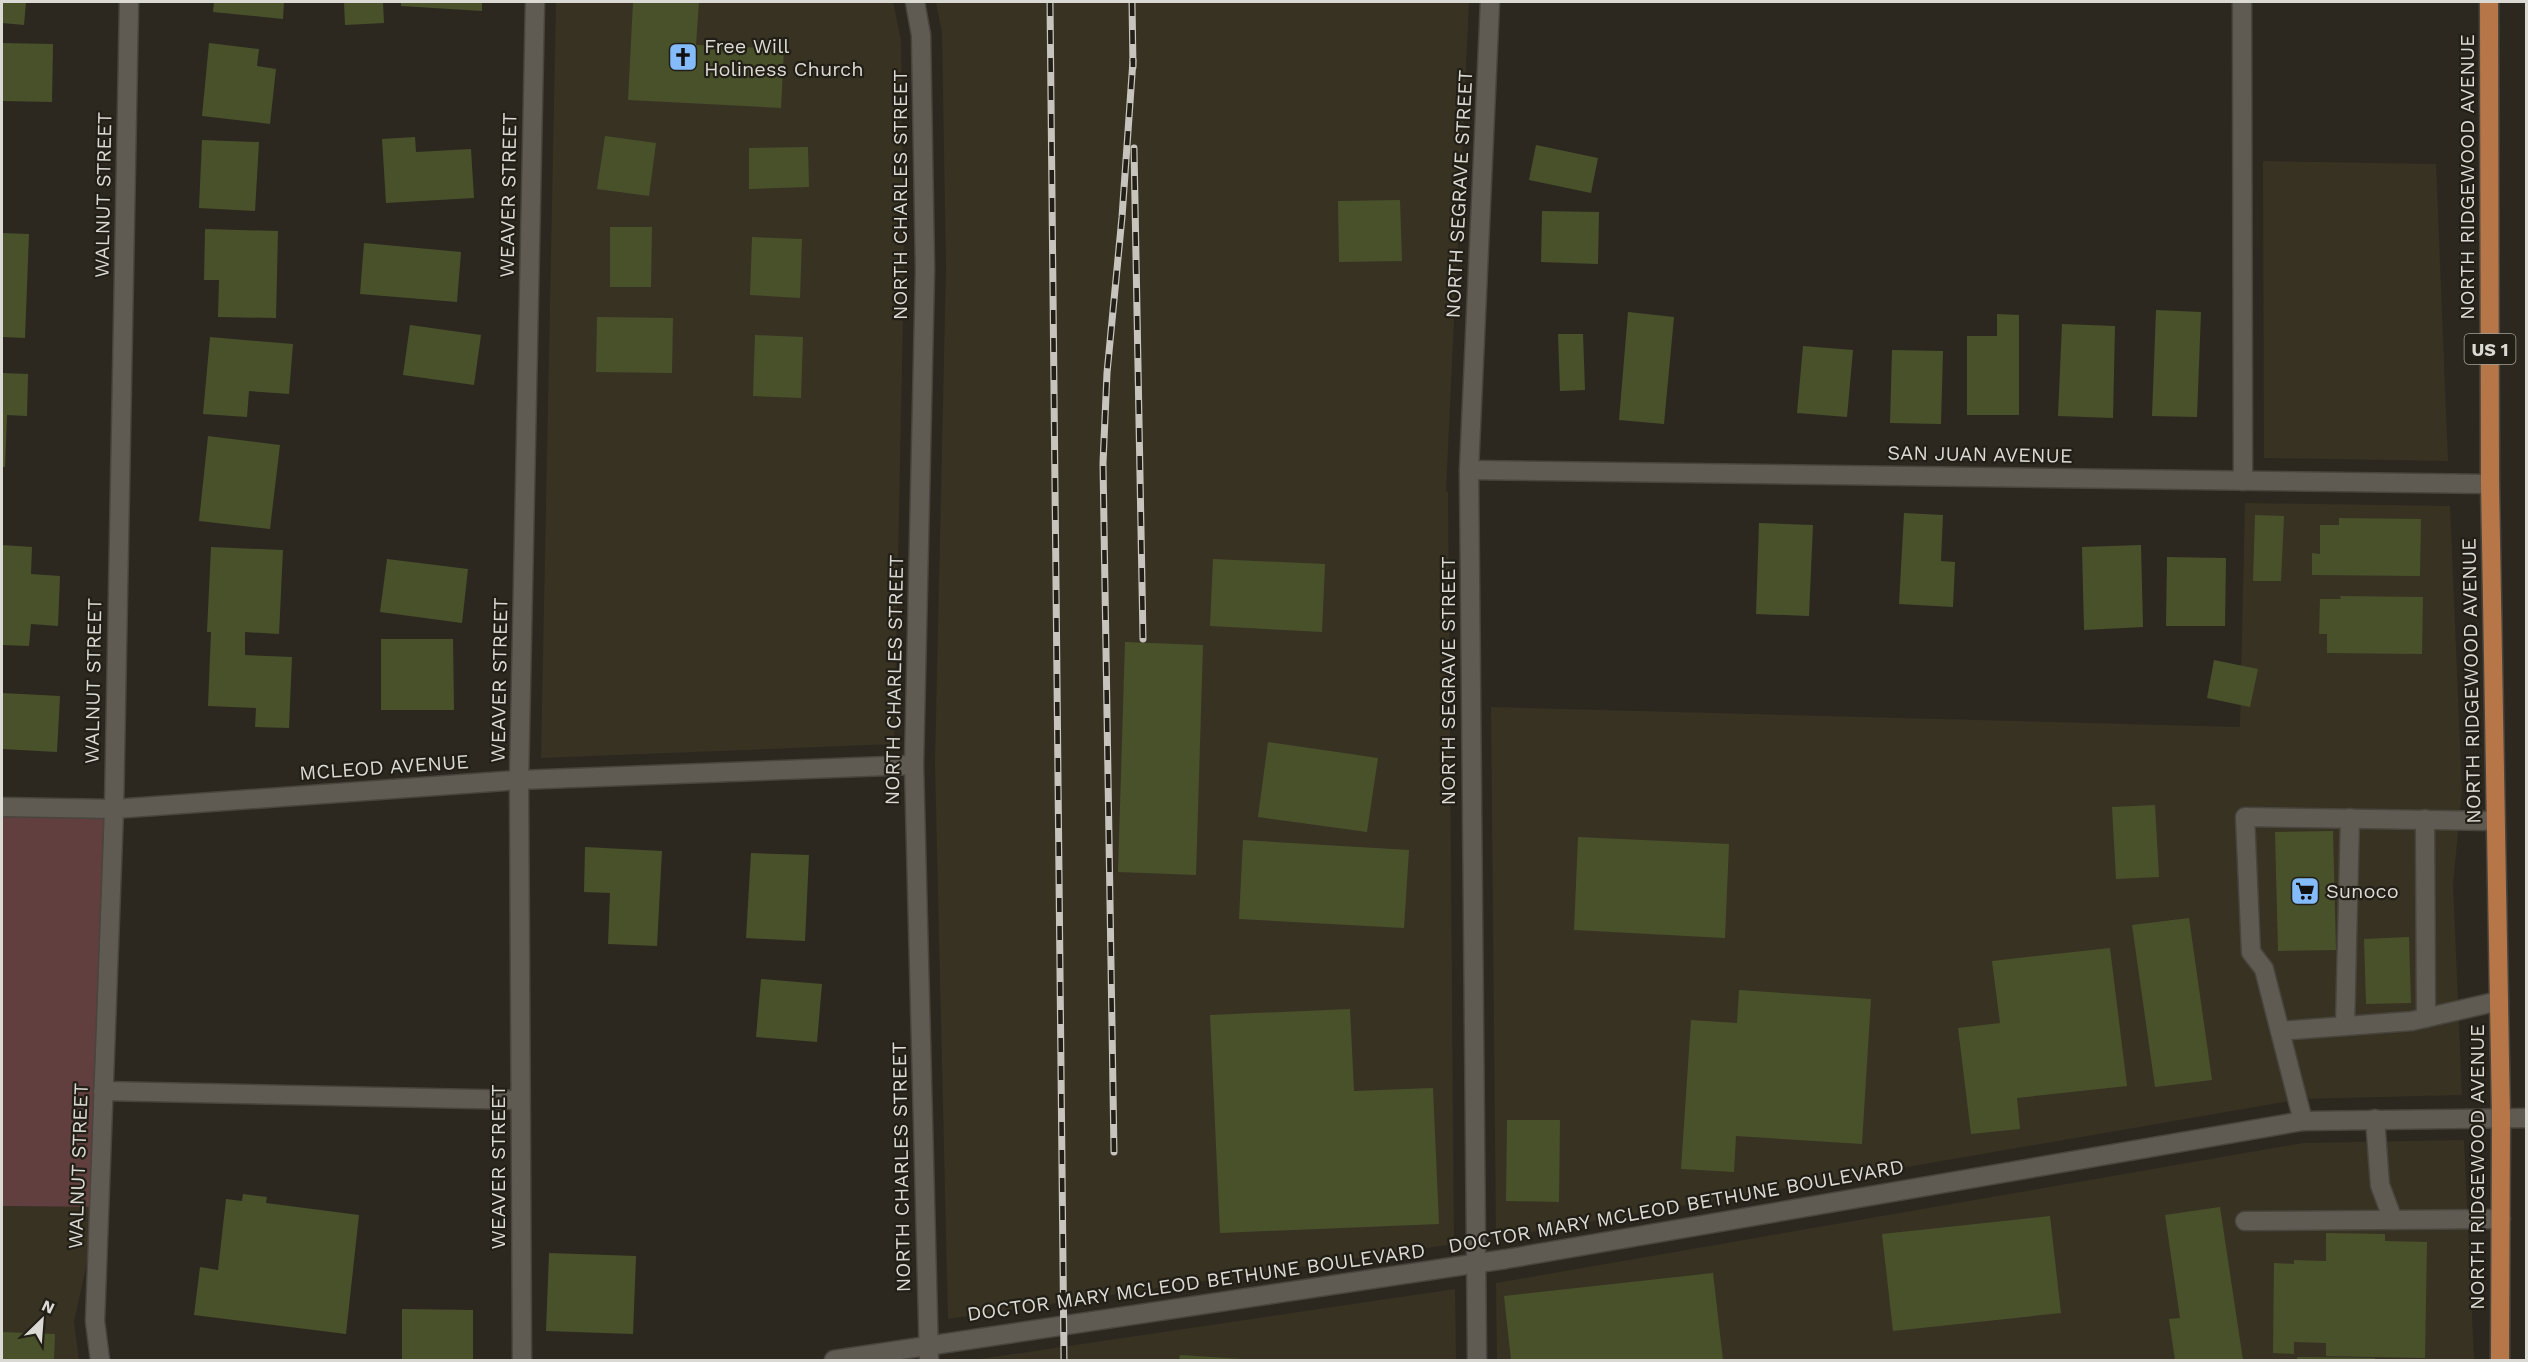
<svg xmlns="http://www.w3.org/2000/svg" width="2528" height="1362" font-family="'Work Sans',sans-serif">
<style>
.built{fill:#383223}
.green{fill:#613f3f}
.building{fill:#49512b}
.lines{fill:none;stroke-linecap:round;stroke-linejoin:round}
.minor-casing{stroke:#48453e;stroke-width:21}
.major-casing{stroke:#48453e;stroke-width:21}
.minor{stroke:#605b52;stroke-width:18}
.major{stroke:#b67647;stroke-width:18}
.rail-casing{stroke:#c7c4be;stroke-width:7}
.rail{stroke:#221f17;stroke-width:4.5;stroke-dasharray:14;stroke-linecap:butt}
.labels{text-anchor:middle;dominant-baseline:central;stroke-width:4.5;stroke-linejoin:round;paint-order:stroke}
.shield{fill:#221f17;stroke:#a4a19b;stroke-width:1.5}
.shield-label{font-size:18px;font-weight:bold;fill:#dbd9d3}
.poi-label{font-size:20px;fill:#dbd9d3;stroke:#221f17;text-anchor:start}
.street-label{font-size:20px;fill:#dbd9d3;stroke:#221f17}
</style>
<rect width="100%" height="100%" fill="#2c2820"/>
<g class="built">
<polygon points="556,2 893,2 901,40 904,272 894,744 541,758"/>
<polygon points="936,2 1469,2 1446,491 1448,492 1454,1244 948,1319 935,764 946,268 942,32"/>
<polygon points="2263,161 2436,164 2448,461 2264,458"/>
<polygon points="2245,503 2450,506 2462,791 2453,884 2462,1095 2301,1099 1496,1238 1491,707 2240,727"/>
<polygon points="2464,1140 2474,1360 1497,1360 1496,1283 2303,1143"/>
<polygon points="2,1206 99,1207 74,1322 79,1360 2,1360"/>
<polygon points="1455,1289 1456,1360 973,1360"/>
</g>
<polygon class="green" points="2,807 114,809 99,1207 2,1206"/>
<g class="building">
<polygon points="2,2 26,2 24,25 2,23"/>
<polygon points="214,2 284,2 283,19 213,12"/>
<polygon points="344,2 383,2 384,23 345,25"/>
<polygon points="401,2 482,2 482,11 401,6"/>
<polygon points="633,2 699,2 696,45 784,49 781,108 628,100"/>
<polygon points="2,43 53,44 52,102 2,101"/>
<polygon points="209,43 259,49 257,66 276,69 270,124 202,116"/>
<polygon points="605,136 656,143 649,196 597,189"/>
<polygon points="415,137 416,152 471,149 474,198 386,203 382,139"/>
<polygon points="202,140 259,142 255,211 199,208"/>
<polygon points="1536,145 1598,158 1591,193 1529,180"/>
<polygon points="808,147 809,187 749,189 749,148"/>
<polygon points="1400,200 1402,261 1339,262 1338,201"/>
<polygon points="1542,211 1599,212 1598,264 1541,262"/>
<polygon points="610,227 652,227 651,287 610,287"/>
<polygon points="205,229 278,231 276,318 218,317 219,280 204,280"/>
<polygon points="2,233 29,234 25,338 2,337"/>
<polygon points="752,237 802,239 800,298 750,295"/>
<polygon points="364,243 461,252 457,302 360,294"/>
<polygon points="2156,310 2201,312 2197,417 2152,416"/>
<polygon points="1628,312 1674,317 1664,424 1619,420"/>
<polygon points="1997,314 2019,315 2019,415 1967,415 1967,336 1997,336"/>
<polygon points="597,317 673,318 672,373 596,372"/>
<polygon points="2062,324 2115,326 2113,418 2058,416"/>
<polygon points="410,325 481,335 474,385 403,375"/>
<polygon points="1558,334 1583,334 1585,390 1560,391"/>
<polygon points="755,335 803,337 801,398 753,396"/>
<polygon points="210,337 293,344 289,394 249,391 247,417 203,414"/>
<polygon points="1803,346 1853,350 1847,417 1797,413"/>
<polygon points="1892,350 1943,351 1941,424 1890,423"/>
<polygon points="2,373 28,374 27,416 7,415 5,467 2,467"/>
<polygon points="208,436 280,445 270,529 199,521"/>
<polygon points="1904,513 1943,515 1941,561 1955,562 1953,607 1899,604"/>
<polygon points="2255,515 2284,516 2281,581 2253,581"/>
<polygon points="2339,518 2421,519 2420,576 2312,575 2312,553 2320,554 2320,525 2339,525"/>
<polygon points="1759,523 1813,525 1809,616 1756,614"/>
<polygon points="2,545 32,547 31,574 60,576 58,626 31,624 29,646 2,645"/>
<polygon points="2141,545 2143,627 2084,630 2082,547"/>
<polygon points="211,547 283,550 279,634 245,632 245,655 292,657 289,728 255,727 256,708 208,706 211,632 207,632"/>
<polygon points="2167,557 2226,558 2225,626 2166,626"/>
<polygon points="387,559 468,569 462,623 380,612"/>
<polygon points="1213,559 1325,564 1322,632 1210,626"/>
<polygon points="2340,596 2423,597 2422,654 2327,653 2327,634 2319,634 2320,599 2341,599"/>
<polygon points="381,639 453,639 454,710 381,710"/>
<polygon points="1125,642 1203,645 1196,875 1118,872"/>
<polygon points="2214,660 2258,669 2250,707 2207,698"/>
<polygon points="2,693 60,696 57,752 2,749"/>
<polygon points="1268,742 1378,758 1367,832 1258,817"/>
<polygon points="2155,805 2159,877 2116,879 2112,807"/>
<polygon points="2333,831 2336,950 2278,951 2275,832"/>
<polygon points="1578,837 1729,844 1725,938 1574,930"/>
<polygon points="1243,840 1409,850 1404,928 1239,919"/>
<polygon points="585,847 662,851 657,946 608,944 610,893 584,892"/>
<polygon points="751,853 809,855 805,941 746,938"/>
<polygon points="2189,918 2212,1080 2155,1087 2132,925"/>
<polygon points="2409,937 2411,1003 2366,1004 2364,939"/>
<polygon points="2110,948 2127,1086 2017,1098 2020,1129 1971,1134 1958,1028 2000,1023 1992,961"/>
<polygon points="761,979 822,984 817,1042 756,1037"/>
<polygon points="1739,990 1871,999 1862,1144 1736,1136 1734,1172 1681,1169 1691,1020 1737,1023"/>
<polygon points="1350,1009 1354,1091 1433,1088 1439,1224 1220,1233 1210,1015"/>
<polygon points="1507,1120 1560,1120 1559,1202 1506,1201"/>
<polygon points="243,1194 267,1197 266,1203 359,1215 346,1334 194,1315 200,1267 218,1270 226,1199 242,1201"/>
<polygon points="2220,1207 2243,1360 2175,1360 2169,1319 2180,1318 2165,1215"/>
<polygon points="2050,1216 2061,1313 1893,1331 1882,1234"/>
<polygon points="2326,1233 2385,1234 2385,1241 2427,1242 2425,1358 2326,1356 2326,1343 2294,1342 2294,1354 2273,1353 2274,1263 2294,1264 2294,1260 2326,1261"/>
<polygon points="549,1253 636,1256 633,1334 546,1331"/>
<polygon points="1713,1273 1723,1360 1511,1360 1504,1296"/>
<polygon points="402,1309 473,1310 473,1360 402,1360"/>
<polygon points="2,1332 55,1334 54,1360 2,1360"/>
<polygon points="1180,1355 1243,1359 1243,1360 1179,1360"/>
<polygon points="2297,1357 2375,1358 2375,1360 2297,1360"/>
</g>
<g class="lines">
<g class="minor-casing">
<g id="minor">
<polyline points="915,2 921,35 925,270 914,765 929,1360"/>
<polyline points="2242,2 2243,481"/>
<polyline points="1469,470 2490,484"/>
<polyline points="2,807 114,809 519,780 914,765"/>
<polyline points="2425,819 2426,1018"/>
<polyline points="2345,1026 2350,818"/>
<polyline points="2280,1031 2412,1021 2499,1001"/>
<polyline points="103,1091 520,1100"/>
<polyline points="2375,1119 2380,1185 2393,1220"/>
<polyline points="2303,1121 2264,969 2251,952 2245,817 2495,821"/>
<polyline points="2245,1221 2501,1219"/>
<polyline points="100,1360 95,1321 114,809 129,2"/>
<polyline points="522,1360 519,780 535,2"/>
<polyline points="834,1360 1506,1259 2303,1121 2526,1118"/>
<polyline points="1477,1360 1469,470 1490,2"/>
</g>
</g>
<g class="major-casing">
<polyline id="major" points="2489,2 2490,484 2501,1117 2500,1360"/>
</g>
<use href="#minor" class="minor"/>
<use href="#major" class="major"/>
<g class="rail-casing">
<g id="rail">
<polyline points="1050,2 1064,1360"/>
<polyline points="1132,2 1133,67"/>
<polyline points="1134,148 1143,639"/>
<polyline points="1114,1152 1103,463 1107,373 1122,217 1133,60"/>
</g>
</g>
<use href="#rail" class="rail"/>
</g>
<defs>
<g id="church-square" transform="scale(1.5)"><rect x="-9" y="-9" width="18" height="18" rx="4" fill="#84bcfb" stroke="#221f17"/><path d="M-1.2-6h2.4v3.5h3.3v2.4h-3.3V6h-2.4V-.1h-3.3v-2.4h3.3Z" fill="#111"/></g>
<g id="supermarket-square" transform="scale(1.5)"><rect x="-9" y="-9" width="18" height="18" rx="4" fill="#84bcfb" stroke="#221f17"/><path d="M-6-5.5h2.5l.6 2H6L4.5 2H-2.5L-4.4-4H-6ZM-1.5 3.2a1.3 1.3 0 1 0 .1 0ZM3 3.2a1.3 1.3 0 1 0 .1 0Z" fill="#111"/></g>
</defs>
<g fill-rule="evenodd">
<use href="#church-square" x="683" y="57"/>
<use href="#supermarket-square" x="2305" y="891"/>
</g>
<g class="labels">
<rect class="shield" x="2464.5" y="334" width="51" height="30" rx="4.5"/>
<g class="shield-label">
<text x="2490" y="349">US 1</text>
</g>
<g class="poi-label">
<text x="704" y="46">Free Will<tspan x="704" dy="23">Holiness Church</tspan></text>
<text x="2326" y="891">Sunoco</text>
</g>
<g class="street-label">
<text transform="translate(2467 177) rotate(-90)">NORTH RIDGEWOOD AVENUE</text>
<text transform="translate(1459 194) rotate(-87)">NORTH SEGRAVE STREET</text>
<text transform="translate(103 195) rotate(-89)">WALNUT STREET</text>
<text transform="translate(508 195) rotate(-89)">WEAVER STREET</text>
<text transform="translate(900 195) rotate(-90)">NORTH CHARLES STREET</text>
<text transform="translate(1980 454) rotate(1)">SAN JUAN AVENUE</text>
<text transform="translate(499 680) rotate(-89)">WEAVER STREET</text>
<text transform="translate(894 680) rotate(-89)">NORTH CHARLES STREET</text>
<text transform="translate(93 681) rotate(-89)">WALNUT STREET</text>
<text transform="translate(1448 681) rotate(-90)">NORTH SEGRAVE STREET</text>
<text transform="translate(2471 681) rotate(-91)">NORTH RIDGEWOOD AVENUE</text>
<text transform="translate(384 767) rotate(-4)">MCLEOD AVENUE</text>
<text transform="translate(78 1166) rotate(-88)">WALNUT STREET</text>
<text transform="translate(498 1167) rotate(-90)">WEAVER STREET</text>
<text transform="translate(901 1167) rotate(-91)">NORTH CHARLES STREET</text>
<text transform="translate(2477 1167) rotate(-90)">NORTH RIDGEWOOD AVENUE</text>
<text transform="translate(1676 1206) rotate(-10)">DOCTOR MARY MCLEOD BETHUNE BOULEVARD</text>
<text transform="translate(1196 1282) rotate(-8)">DOCTOR MARY MCLEOD BETHUNE BOULEVARD</text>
</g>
</g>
<rect width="2528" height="1362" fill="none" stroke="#dbd9d3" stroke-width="6"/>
<g transform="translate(42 1320) rotate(25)" stroke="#221f17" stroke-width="4.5" paint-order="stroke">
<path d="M0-4.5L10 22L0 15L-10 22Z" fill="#dbd9d3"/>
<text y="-9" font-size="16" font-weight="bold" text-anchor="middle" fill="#dbd9d3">N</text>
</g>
</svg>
